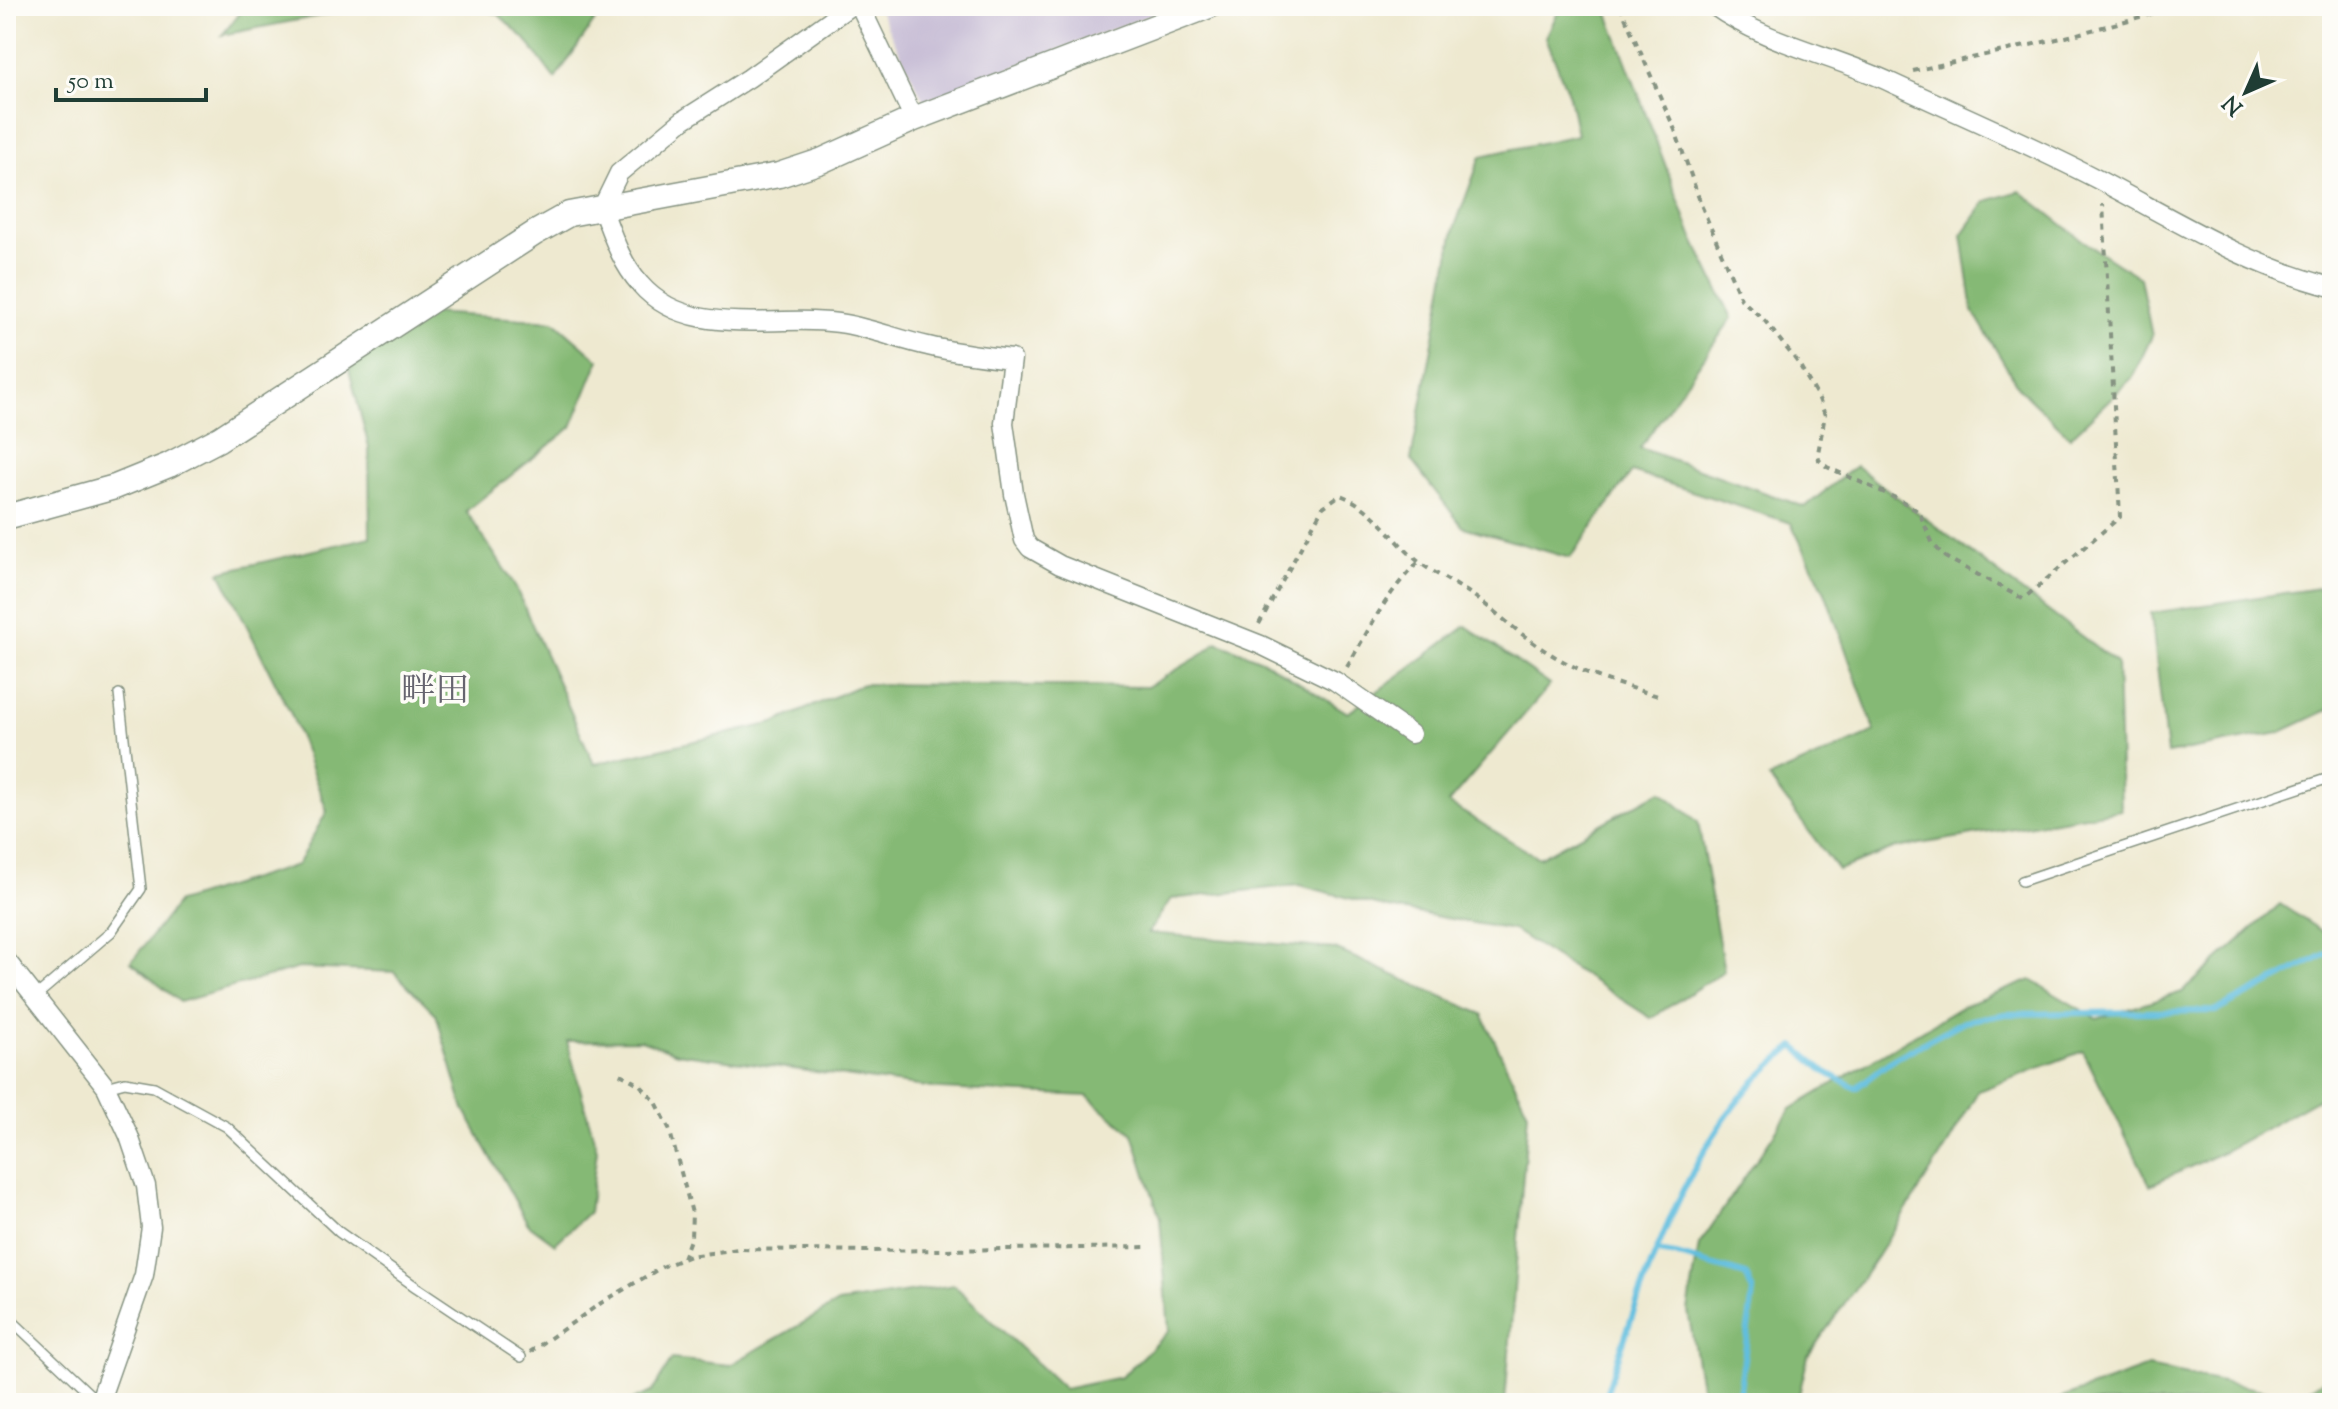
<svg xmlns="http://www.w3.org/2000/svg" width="2338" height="1409" font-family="'Sorts Mill Goudy','Noto Serif JP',serif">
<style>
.industrial{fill:#c9bfd7}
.forest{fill:#85b974;stroke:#527b54;stroke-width:2}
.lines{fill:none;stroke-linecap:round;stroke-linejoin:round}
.stream{stroke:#60bedf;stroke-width:6}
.service-casing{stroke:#869382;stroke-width:12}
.minor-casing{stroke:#869382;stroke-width:21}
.tertiary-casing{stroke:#869382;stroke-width:27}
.path{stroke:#869382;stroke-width:4;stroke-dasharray:6 6;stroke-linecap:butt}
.service{stroke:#fff;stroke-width:9}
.minor{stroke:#fff;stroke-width:18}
.tertiary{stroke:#fff;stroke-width:24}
.labels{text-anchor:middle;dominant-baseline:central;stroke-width:7;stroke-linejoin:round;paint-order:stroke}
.quarter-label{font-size:34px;fill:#66646f;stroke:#fdfcf7}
</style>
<rect width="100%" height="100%" fill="#fdfcf7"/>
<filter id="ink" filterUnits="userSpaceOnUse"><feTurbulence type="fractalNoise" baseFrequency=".0125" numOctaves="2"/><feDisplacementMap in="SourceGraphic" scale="16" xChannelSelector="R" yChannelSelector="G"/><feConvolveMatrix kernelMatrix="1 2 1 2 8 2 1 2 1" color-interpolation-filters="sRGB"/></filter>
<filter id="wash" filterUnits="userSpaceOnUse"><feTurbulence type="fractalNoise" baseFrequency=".006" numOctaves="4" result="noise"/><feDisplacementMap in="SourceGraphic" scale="32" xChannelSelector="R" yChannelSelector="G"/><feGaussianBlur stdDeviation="1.8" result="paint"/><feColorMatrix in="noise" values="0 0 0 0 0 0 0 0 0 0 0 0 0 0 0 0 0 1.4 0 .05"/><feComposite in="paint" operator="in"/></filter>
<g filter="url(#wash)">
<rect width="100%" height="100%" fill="#eee9d0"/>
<polygon class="industrial" points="879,6 1153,6 1155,13 924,101 878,8"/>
<g class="forest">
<polygon points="246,6 370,6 222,35"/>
<polygon points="470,6 605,6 555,79 525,39 498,14"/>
<polygon points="1561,6 1605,6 1693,238 1732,318 1640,448 1805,507 1856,466 2117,663 2121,810 1896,848 1838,870 1769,778 1875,732 1825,592 1791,523 1632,472 1570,558 1463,527 1411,460 1454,229 1481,156 1577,135 1569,96 1546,37"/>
<polygon points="2020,191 2082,240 2140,278 2152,336 2132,378 2070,437 2019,388 1973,311 1962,235 1986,201"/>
<polygon points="415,312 554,321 599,360 572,427 466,511 514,584 594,764 774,723 863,684 1147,687 1203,654 1217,642 1262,660 1348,713 1466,626 1550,685 1448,803 1539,858 1661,791 1698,822 1724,971 1651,1018 1513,930 1388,908 1299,885 1171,899 1148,933 1335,949 1482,1014 1528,1112 1505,1403 625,1403 652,1392 672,1359 730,1365 838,1303 954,1285 1064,1389 1121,1377 1169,1331 1160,1218 1133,1134 1087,1096 940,1089 677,1053 641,1040 567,1041 597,1150 589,1212 555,1244 528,1224 463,1107 436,1014 394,972 299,968 180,1002 131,962 178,902 297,865 327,811 292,716 220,572 370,537 369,447 349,370 389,322"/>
<polygon points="2332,586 2332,708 2279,733 2167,754 2151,613"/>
<polygon points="2280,904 2332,938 2332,1091 2223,1152 2150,1185 2083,1051 1978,1091 1950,1141 1876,1258 1808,1356 1797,1403 1704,1403 1688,1311 1699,1245 1791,1109 1963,1006 2031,980 2097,1019 2182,992"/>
<polygon points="2148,1367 2296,1397 2332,1375 2332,1403 2048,1403"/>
</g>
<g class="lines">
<g class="stream">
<polyline points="1658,1252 1676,1255 1746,1275 1753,1292 1738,1403"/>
<path d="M1603 1403C1637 1301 1676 1175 1745 1092 1759 1075 1778 1060 1794 1046L1824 1071 1856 1088 1892 1060 1964 1021 2006 1014 2216 1011 2332 951"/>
</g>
</g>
</g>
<g filter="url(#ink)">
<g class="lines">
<g class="service-casing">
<g id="service">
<polyline points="2022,881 2332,777"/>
<polyline points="36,996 111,932 141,889 119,694"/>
<polyline points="106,1087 125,1082 154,1087 227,1127 339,1232 416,1287 521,1357"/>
<polyline points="6,1315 99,1403"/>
</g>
</g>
<g class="minor-casing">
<g id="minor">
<path d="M850 6 749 78 683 120 619 173 602 208C612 234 621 263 640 284 690 342 779 312 845 324 873 329 900 340 928 346 956 353 984 356 1012 359L1004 423 1014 494 1024 540 1030 548 1060 565 1261 645 1335 681 1411 734"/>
<polyline points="860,6 914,119"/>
<path d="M1714 6C1767 44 1833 55 1892 83 1959 114 2029 144 2095 178 2174 219 2245 265 2332 287"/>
<polyline points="6,960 106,1087 129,1136 146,1186 151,1227 144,1275 99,1403"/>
</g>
</g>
<g class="tertiary-casing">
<polyline id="tertiary" points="6,517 115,487 169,465 219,439 535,233 569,214 779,175 821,161 914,119 1209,6"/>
</g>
<g class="path">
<polyline points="1620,6 1675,130 1702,207 1741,299 1765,321 1799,364 1819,399 1825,415 1818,453 1819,460 1827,467 1900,500 1919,512 1933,544 1945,557 2023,599 2120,517 2103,204"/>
<polyline points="1913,71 2066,37 2177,7 2186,9 2202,6"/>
<path d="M1259 624 1323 507 1340 495C1374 507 1392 540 1419 562 1435 574 1454 583 1471 594 1498 613 1521 636 1549 653 1584 675 1623 686 1662 697"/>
<path d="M1347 667C1369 630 1387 591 1419 562"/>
<polyline points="620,1074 639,1084 656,1102 669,1128 692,1213 691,1237 683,1258"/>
<polyline points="530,1352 601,1303 662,1267 690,1256 738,1249 869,1251 1148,1247"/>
</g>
<use href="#service" class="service"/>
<use href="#minor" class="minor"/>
<use href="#tertiary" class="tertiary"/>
</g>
</g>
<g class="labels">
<g class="quarter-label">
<text x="435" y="692">畔田</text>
</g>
</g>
<rect width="2338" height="1409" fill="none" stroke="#fdfcf7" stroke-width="32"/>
<g transform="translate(2246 92) rotate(225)" stroke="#fdfcf7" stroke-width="6" paint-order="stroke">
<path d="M0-6L14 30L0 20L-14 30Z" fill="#1f3d34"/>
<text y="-12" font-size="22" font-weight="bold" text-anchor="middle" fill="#1f3d34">N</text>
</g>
<path d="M56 88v12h150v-12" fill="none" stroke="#1f3d34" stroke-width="4"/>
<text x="68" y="88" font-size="24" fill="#1f3d34" stroke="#fdfcf7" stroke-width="6" paint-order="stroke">50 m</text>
</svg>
